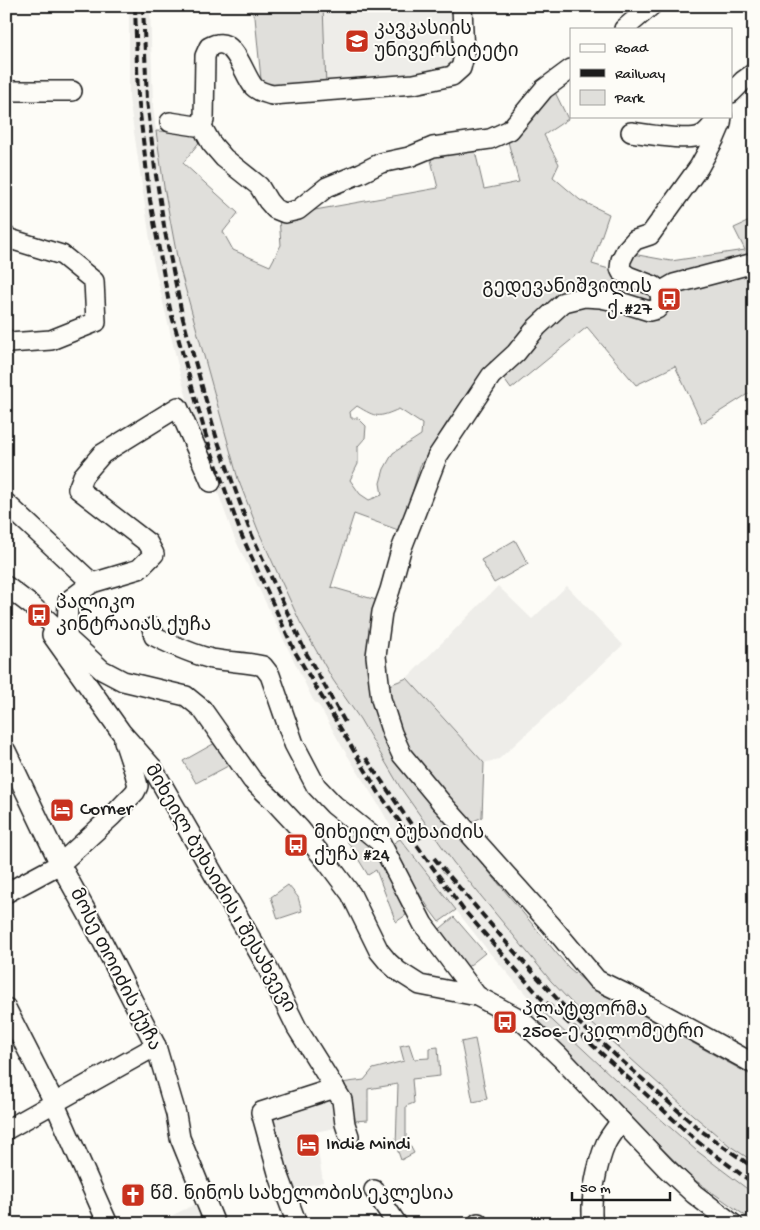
<svg xmlns="http://www.w3.org/2000/svg" width="760" height="1230" font-family="'Gochi Hand','Noto Sans Georgian',sans-serif">
<style>
.built{fill:#eeede9}
.green{fill:#e0dfdb;stroke:#7e7e7c;fill-rule:evenodd}
.lines{fill:none;stroke-linecap:round;stroke-linejoin:round}
.minor-casing{stroke:#1c1c1c;stroke-width:22}
.minor{stroke:#fdfcf7;stroke-width:19}
.rail{stroke:#1c1c1c;stroke-width:4;stroke-dasharray:8 4;stroke-linecap:butt}
.labels{text-anchor:middle;dominant-baseline:central;stroke-width:4;stroke-linejoin:round;paint-order:stroke}
.poi-label{font-size:19px;fill:#1c1c1c;stroke:#fdfcf7;text-anchor:start}
.street-label{font-size:19px;fill:#1c1c1c;stroke:#fdfcf7}
</style>
<rect width="100%" height="100%" fill="#fdfcf7"/>
<filter id="ink" filterUnits="userSpaceOnUse"><feTurbulence type="fractalNoise" baseFrequency=".02" numOctaves="2"/><feDisplacementMap in="SourceGraphic" scale="10" xChannelSelector="R" yChannelSelector="G"/><feConvolveMatrix kernelMatrix="1 2 1 2 8 2 1 2 1" color-interpolation-filters="sRGB"/></filter>
<g filter="url(#ink)">
<g class="built">
<polygon points="129,6 150,6 153,106 156,131 164,187 178,262 238,479 258,530 300,622 333,680 360,719 400,787 453,862 551,981 588,1020 693,1115 730,1146 754,1162 754,1194 697,1151 616,1080 530,999 489,952 391,827 381,809 341,745 320,707 313,700 234,537 199,440 180,374 153,260 129,98"/>
<polygon points="247,6 457,6 456,66 425,79 262,90 255,17"/>
<polygon points="498,586 532,619 567,586 623,645 499,759 484,763 407,678"/>
<polygon points="341,1089 350,1125 315,1132 323,1182 288,1191 265,1114"/>
<polygon points="200,1202 209,1224 156,1224 175,1214"/>
</g>
<g class="green">
<polygon points="247,6 323,6 326,87 262,90 255,17"/>
<path d="M553 88 568 119 544 135 559 164 553 177 580 200 609 214 592 264 619 272 627 253 671 261 745 250 734 228 754 219V390L702 423 675 366 636 385 587 327 511 389 491 361 448 421 420 466 401 531 354 514 331 587 380 601 373 624 404 766 484 866 568 967 590 986 754 1077V1162L730 1146 693 1115 588 1020 551 981 453 862 400 787 360 719 333 680 300 622 277 572 258 530 238 479 178 262 164 187 156 131 180 132 204 136 183 163 238 213 223 232 233 250 270 266 281 245 279 217 302 211 315 210 438 188 430 156 474 147 484 189 519 182 507 138ZM357 406C377 418 378 418 399 409L422 424 421 435 393 453 384 469 380 483 382 495 369 500 360 494 350 480 358 464V446L365 438 366 426 358 418H351L350 412Z"/>
<polygon points="515,540 528,564 494,583 481,560"/>
<polygon points="407,678 484,763 482,817 466,825 402,747 384,687"/>
<polygon points="215,743 228,766 196,783 183,761"/>
<polygon points="357,831 372,845 382,862 406,915 396,922 376,870 368,875 346,839"/>
<polygon points="400,839 456,910 439,922 430,910 389,846"/>
<polygon points="288,885 298,897 302,911 278,919 271,897"/>
<polygon points="454,917 485,953 465,969 435,933"/>
<polygon points="539,1008 616,1080 697,1151 754,1194 754,1222 692,1178 529,1017"/>
<polygon points="475,1039 487,1099 473,1102 461,1042"/>
<polygon points="409,1044 414,1059 429,1058 429,1048 438,1047 440,1076 412,1079 414,1103 406,1106 406,1138 414,1153 401,1160 396,1146 398,1084 368,1089 368,1120 354,1121 340,1083 364,1080 373,1069 404,1061 400,1046"/>
</g>
<g class="lines">
<g class="minor-casing">
<g id="minor">
<polyline points="624,29 651,6"/>
<polyline points="6,91 72,91"/>
<polyline points="731,93 743,81 754,73"/>
<path d="M170 122 196 126 204 120 205 56 209 47C212 46 214 44 217 44 236 40 244 76 254 87 259 92 266 93 272 95L414 84 452 76 461 68 464 56 462 6"/>
<polyline points="200,123 211,143 224,158 259,186 268,201 275,209 285,213 298,210 327,187 361,173 381,163 409,157 433,147 490,139 510,130 544,89 571,69"/>
<path d="M631 132C647 134 689 142 702 135 710 131 713 123 718 117"/>
<polyline points="6,236 10,239 62,255 94,281 96,322 51,340 9,343 6,339"/>
<polyline points="660,292 661,304 657,309 649,311 620,302 600,298 584,297 564,302 537,327 516,353 491,376 437,457 401,550 390,590 382,612 376,656 381,699 392,733 402,755 441,802 551,925 597,980 636,999 754,1064"/>
<polyline points="660,292 654,286 628,276 621,271 620,268 621,260 626,250 635,240 650,235 699,167 715,138 721,124 722,116"/>
<polyline points="660,292 674,284 754,263"/>
<polyline points="6,503 92,583 68,601 67,638"/>
<polyline points="92,583 139,569 154,554 148,543 78,489 83,476 102,454 178,407 211,482"/>
<polyline points="6,586 31,605 102,670 123,681 186,696 202,709 252,780 274,801 300,829 327,862 351,894 379,951 388,962 398,971 420,985 477,996 520,1019 560,1057 666,1168 694,1194 733,1224"/>
<path d="M152 628 154 636C172 645 192 654 212 659 229 662 246 662 263 666L270 675 294 744 316 786 334 805 381 843 423 924 477 996"/>
<polyline points="52,635 121,732 152,767 266,965 297,1028 342,1100 345,1124 349,1136"/>
<polyline points="6,751 60,864 96,929 156,1046 176,1114 180,1138 215,1224"/>
<polyline points="6,893 60,864 112,816 135,792 138,786 135,774 124,741"/>
<polyline points="6,1008 54,1102 108,1224"/>
<polyline points="6,1130 156,1046"/>
<polyline points="374,1190 397,1224"/>
<polyline points="297,1224 278,1173 261,1112 335,1088"/>
<polyline points="478,1224 478,1223"/>
<path d="M593 1224C589 1202 597 1164 606 1143 610 1135 616 1128 621 1121"/>
</g>
</g>
<use href="#minor" class="minor"/>
<g class="rail">
<polyline points="135,6 138,96 150,200 170,309 206,436 241,534 295,652 379,793 462,908 541,998 698,1142 754,1184"/>
<polyline points="143,6 147,100 155,169 165,232 183,319 216,436 250,531 305,651 346,724"/>
<polyline points="366,758 421,839"/>
<polyline points="434,858 511,948 579,1023 700,1130 754,1168"/>
</g>
</g>
</g>
<defs>
<g id="university-square" transform="scale(1.25)"><rect x="-9" y="-9" width="18" height="18" rx="4" fill="#c8321e" stroke="#fdfcf7"/><path d="M0-5L7-2L0 1L-7-2ZM-4 1L0 2.5L4 1V4Q0 6-4 4Z" fill="#fff"/></g>
<g id="bus-square" transform="scale(1.25)"><rect x="-9" y="-9" width="18" height="18" rx="4" fill="#c8321e" stroke="#fdfcf7"/><path d="M-5-6H5V4H4V6H2V4H-2V6H-4V4H-5ZM-3.5-4V0h7V-4ZM-3.5 1.2v1.5H-2V1.2ZM2 1.2v1.5H3.5V1.2Z" fill="#fff"/></g>
<g id="hotel-square" transform="scale(1.25)"><rect x="-9" y="-9" width="18" height="18" rx="4" fill="#c8321e" stroke="#fdfcf7"/><path d="M-6-4.5h1.5V1H6V5H4.5V3h-9V5H-6ZM-4 0a1.8 1.8 0 1 1 3.6 0ZM.5 0V-2.5h3Q6-2.5 6 0Z" fill="#fff"/></g>
<g id="church-square" transform="scale(1.25)"><rect x="-9" y="-9" width="18" height="18" rx="4" fill="#c8321e" stroke="#fdfcf7"/><path d="M-1.2-6h2.4v3.5h3.3v2.4h-3.3V6h-2.4V-.1h-3.3v-2.4h3.3Z" fill="#fff"/></g>
</defs>
<g fill-rule="evenodd">
<use href="#university-square" x="357" y="41"/>
<use href="#bus-square" x="669" y="299"/>
<use href="#bus-square" x="39" y="615"/>
<use href="#hotel-square" x="62" y="810"/>
<use href="#bus-square" x="296" y="845"/>
<use href="#bus-square" x="505" y="1022"/>
<use href="#hotel-square" x="308" y="1145"/>
<use href="#church-square" x="133" y="1195"/>
</g>
<g class="labels">
<g class="poi-label">
<text x="374" y="30">კავკასიის<tspan x="374" dy="22">უნივერსიტეტი</tspan></text>
<text x="652" y="288" text-anchor="end">გედევანიშვილის<tspan x="652" dy="22">ქ.#27</tspan></text>
<text x="56" y="604">პალიკო<tspan x="56" dy="22">კინტრაიას ქუჩა</tspan></text>
<text x="80" y="810">Corner</text>
<text x="314" y="834">მიხეილ ბუხაიძის<tspan x="314" dy="22">ქუჩა #24</tspan></text>
<text x="522" y="1011">პლატფორმა<tspan x="522" dy="22">2506-ე კილომეტრი</tspan></text>
<text x="326" y="1145">Indie Mindi</text>
<text x="150" y="1195">წმ. ნინოს სახელობის ეკლესია</text>
</g>
<g class="street-label">
<text transform="translate(219 889) rotate(60)">მიხეილ ბუხაიძის I შესახვევი</text>
<text transform="translate(114 970) rotate(63)">მოსე თოიძის ქუჩა</text>
</g>
</g>
<rect width="760" height="1230" fill="none" stroke="#fdfcf7" stroke-width="25"/>
<rect x="12" y="12" width="735" height="1205" fill="none" stroke="#1c1c1c" stroke-width="2" filter="url(#ink)"/>
<rect x="570" y="28" width="162" height="90" fill="#fdfcf7" stroke="#a3a29f"/>
<rect x="580" y="44" width="25" height="8" fill="#fdfcf7" stroke="#a3a29f"/>
<text x="615" y="52" font-size="15" fill="#1c1c1c">Road</text>
<rect x="580" y="69" width="25" height="8" fill="#1c1c1c" stroke="#a3a29f"/>
<text x="615" y="78" font-size="15" fill="#1c1c1c">Railway</text>
<rect x="580" y="90" width="25" height="15" fill="#e0dfdb" stroke="#a3a29f"/>
<text x="615" y="102" font-size="15" fill="#1c1c1c">Park</text>
<path d="M572 1192v8h98v-8" fill="none" stroke="#1c1c1c" stroke-width="2.5"/>
<text x="580" y="1192" font-size="15" fill="#1c1c1c" stroke="#fdfcf7" stroke-width="4" paint-order="stroke">50 m</text>
</svg>
